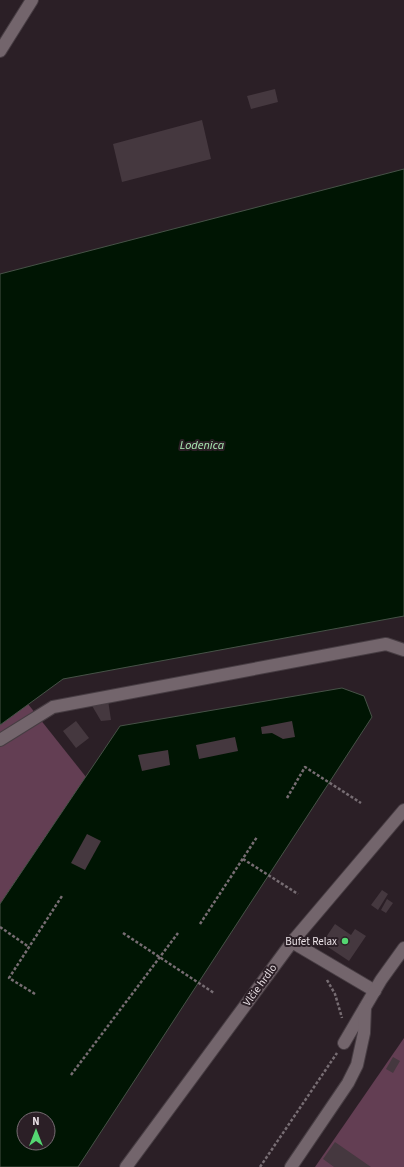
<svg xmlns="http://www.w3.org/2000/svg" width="404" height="1167" font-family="'Source Sans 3',sans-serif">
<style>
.green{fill:#633e53}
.water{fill:#001503;stroke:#465247;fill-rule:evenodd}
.building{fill:#45383f}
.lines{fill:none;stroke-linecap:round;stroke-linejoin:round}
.minor-casing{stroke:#473d43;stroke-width:14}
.path{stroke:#776d73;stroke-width:2.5;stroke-dasharray:3 2;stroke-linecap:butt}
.minor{stroke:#73656c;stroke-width:12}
.poi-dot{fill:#54d672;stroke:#2b1f26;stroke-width:1.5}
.labels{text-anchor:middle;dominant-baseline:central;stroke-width:4;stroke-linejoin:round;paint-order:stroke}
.poi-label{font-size:11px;fill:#eae1e6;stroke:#2b1f26;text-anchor:end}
.street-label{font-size:11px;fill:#eae1e6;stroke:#2b1f26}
.water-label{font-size:12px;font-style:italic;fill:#abeab4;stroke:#2b1f26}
</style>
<rect width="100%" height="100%" fill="#2b1f26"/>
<g class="green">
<polygon points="28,704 86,777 0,904 0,725"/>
<polygon points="404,1038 404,1167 315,1167"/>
</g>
<g class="water">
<polygon points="404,169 404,616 63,679 0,725 0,274"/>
<path d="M342 688 364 696 372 717 78 1167H0V904L120 726ZM24 1119H48V1143H24Z"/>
</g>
<g class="building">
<polygon points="275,89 278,102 251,109 247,96"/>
<polygon points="202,120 211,159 122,182 113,144"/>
<polygon points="108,700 111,720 101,721 91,704"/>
<polygon points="76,721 89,738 76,748 63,731"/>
<polygon points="292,721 295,737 283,739 272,733 262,734 261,727"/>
<polygon points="235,737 238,751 199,759 196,745"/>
<polygon points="168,750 170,765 142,771 138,755"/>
<polygon points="87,834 101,841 85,870 71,863"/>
<polygon points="382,890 388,894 378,910 371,905"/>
<polygon points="387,899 393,903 386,913 381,910"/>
<polygon points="335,924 351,935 355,929 366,936 349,961 322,943"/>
<polygon points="393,1057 400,1061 393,1073 386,1069"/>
<polygon points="335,1142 371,1167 334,1167 323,1159"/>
</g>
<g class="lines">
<g class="minor-casing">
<g id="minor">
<polyline points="0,51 32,0"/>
<polyline points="0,740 53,707 386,644 404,650"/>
<polyline points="292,942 375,991"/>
<polyline points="344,1043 381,980 404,948"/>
<polyline points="126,1167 292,942 404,810"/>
<polyline points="291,1167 348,1083 357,1065 364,1033 365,1008"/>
</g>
</g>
<g class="path">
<polyline points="287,798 305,767 361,803"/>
<polyline points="243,859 298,894"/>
<polyline points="200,924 257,837"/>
<polyline points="0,927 29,947"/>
<polyline points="123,933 214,993"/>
<polyline points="327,980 335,994 342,1018"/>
<polyline points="35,994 9,978 62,896"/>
<polyline points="71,1075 178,933"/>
<polyline points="260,1167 337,1053"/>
</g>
<use href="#minor" class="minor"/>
</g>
<circle class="poi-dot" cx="345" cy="941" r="4"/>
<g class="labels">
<g class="poi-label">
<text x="337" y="941">Bufet Relax</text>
</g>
<g class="street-label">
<text transform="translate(260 985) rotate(-54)">Vlčie hrdlo</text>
</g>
<g class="water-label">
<text x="202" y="445">Lodenica</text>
</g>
</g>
<g transform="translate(36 1131)"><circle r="19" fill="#2b1f26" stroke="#776d73"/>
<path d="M0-3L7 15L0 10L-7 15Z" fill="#54d672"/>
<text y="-6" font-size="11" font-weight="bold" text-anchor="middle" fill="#eae1e6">N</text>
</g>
</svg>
